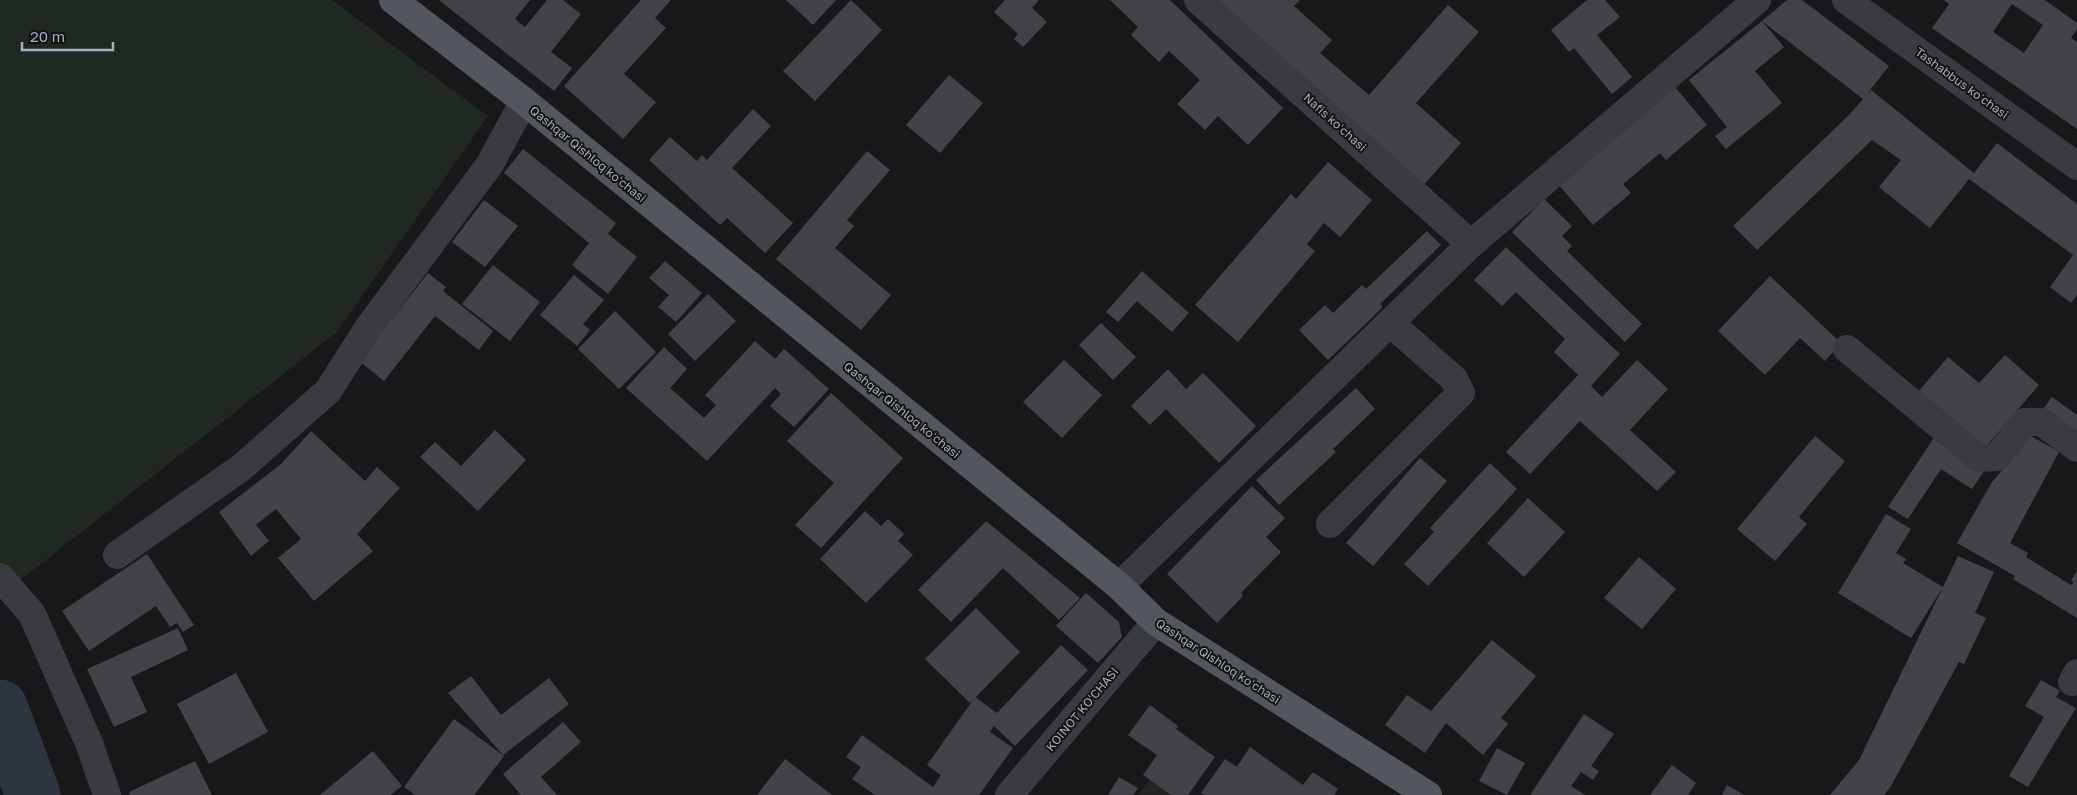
<svg xmlns="http://www.w3.org/2000/svg" width="2077" height="795" font-family="'Golos Text',sans-serif">
<style>
.built{fill:#242427}
.green{fill:#1f2821}
.lines{fill:none;stroke-linecap:round;stroke-linejoin:round}
.river{stroke:#2d363f;stroke-width:55}
.building{fill:#424347;fill-rule:evenodd}
.minor{stroke:#3a3b41;stroke-width:28}
.major{stroke:#54565e;stroke-width:28}
.labels{text-anchor:middle;dominant-baseline:central;stroke-width:4;stroke-linejoin:round;paint-order:stroke}
.street-label{font-size:12px;fill:#a9aeba;stroke:#131315}
</style>
<rect width="100%" height="100%" fill="#18181a"/>
<polygon class="built" points="1151,778 1174,795 1138,795"/>
<polygon class="green" points="0,0 332,0 488,116 337,332 19,581 0,566"/>
<g class="lines">
<polyline class="river" points="0,707 33,795"/>
</g>
<g class="building">
<polygon points="439,0 530,0 515,19 525,27 547,0 563,0 581,14 551,52 572,68 554,91"/>
<polygon points="641,0 671,0 655,18 666,28 624,74 656,102 623,139 564,86"/>
<polygon points="786,0 836,0 813,25"/>
<polygon points="851,0 882,30 815,101 783,71"/>
<polygon points="1005,0 1039,0 1032,8 1047,22 1023,47 1014,39 1018,34 994,12"/>
<polygon points="1110,0 1170,0 1283,108 1248,145 1218,116 1205,130 1177,104 1200,80 1169,51 1159,62 1131,35 1138,27"/>
<polygon points="1211,0 1300,0 1294,6 1332,40 1320,53 1369,95 1448,5 1479,32 1416,103 1461,143 1421,188"/>
<polygon points="1587,0 1605,0 1620,17 1597,35 1632,77 1612,94 1574,48 1569,52 1551,30"/>
<polygon points="1787,0 1802,0 1889,66 1867,94 1871,90 1974,173 1997,143 2077,204 2077,295 2071,303 2050,287 2073,255 1969,179 1930,228 1879,187 1901,160 1872,140 1757,250 1733,226 1849,115 1863,99 1762,21"/>
<path d="M1944 0H2045L2077 23V29L2071 38 2077 42V129L1932 28 1949 4ZM2012 4 2043 25 2024 53 1993 32Z"/>
<polygon points="1762,21 1784,47 1755,71 1782,103 1726,149 1715,136 1727,127 1689,80"/>
<polygon points="949,75 983,103 940,153 906,125"/>
<polygon points="1675,87 1707,125 1666,160 1660,153 1623,184 1631,193 1593,225 1559,185"/>
<polygon points="753,109 771,126 732,168 793,223 765,253 727,218 720,225 649,160 670,137 697,161 702,155 707,160"/>
<polygon points="523,149 616,223 608,234 637,257 608,294 572,265 589,243 504,173"/>
<polygon points="867,151 890,170 847,220 854,226 835,248 891,295 861,330 776,259"/>
<polygon points="1328,162 1372,200 1340,237 1324,223 1307,244 1315,251 1238,342 1195,305 1291,194 1296,199"/>
<polygon points="1544,199 1572,226 1562,236 1572,246 1567,251 1642,324 1625,342 1512,232"/>
<polygon points="484,200 518,226 485,267 452,242"/>
<polygon points="1427,231 1441,245 1380,304 1383,307 1328,360 1299,330 1325,305 1333,313 1362,285 1366,289"/>
<polygon points="1506,247 1620,354 1591,386 1602,397 1637,360 1668,389 1630,430 1676,472 1657,491 1580,421 1530,474 1506,452 1578,375 1554,352 1565,339 1516,292 1502,306 1474,280"/>
<polygon points="665,261 702,293 676,322 658,307 669,295 649,278"/>
<polygon points="493,265 540,302 510,341 462,304"/>
<polygon points="1142,271 1189,313 1172,332 1137,301 1118,322 1106,312"/>
<polygon points="428,273 446,287 443,291 493,331 479,350 435,316 384,381 359,361"/>
<polygon points="574,275 604,300 583,324 590,330 577,346 540,315"/>
<polygon points="1770,276 1841,343 1825,361 1800,338 1765,375 1718,331"/>
<polygon points="708,294 736,321 695,361 668,334"/>
<polygon points="615,311 656,352 619,389 578,349"/>
<polygon points="1101,323 1136,357 1113,380 1079,345"/>
<polygon points="755,341 775,359 784,349 829,389 794,427 770,406 781,394 775,388 707,461 626,388 664,347 687,369 670,388 704,418 716,405 705,395"/>
<polygon points="2005,355 2039,385 1984,449 1918,392 1948,357 1979,383"/>
<polygon points="1064,360 1102,395 1062,438 1023,402"/>
<polygon points="1168,369 1186,389 1203,373 1256,426 1219,463 1166,409 1150,425 1131,406"/>
<polygon points="1356,388 1375,409 1333,449 1336,452 1279,505 1256,480"/>
<polygon points="831,393 903,458 821,548 795,525 834,483 787,441"/>
<polygon points="2052,397 2077,415 2077,435 2043,409"/>
<polygon points="495,430 526,460 478,511 420,457 435,442 461,466"/>
<polygon points="311,431 365,481 377,467 400,488 357,534 373,551 314,601 278,558 301,539 276,509 256,525 269,541 251,556 219,512 281,464"/>
<polygon points="1815,436 1845,461 1799,517 1807,524 1775,561 1737,529"/>
<polygon points="1935,436 1986,468 1972,489 1941,469 1908,519 1888,507"/>
<polygon points="2031,436 2059,452 2010,543 2028,553 2026,557 2071,585 2074,582 2071,581 2077,571 2077,618 2013,579 2015,576 1957,543 1992,482"/>
<polygon points="1420,458 1447,481 1373,566 1346,543"/>
<polygon points="1490,463 1517,489 1428,586 1404,564 1434,532 1430,528"/>
<polygon points="1252,486 1285,518 1266,537 1281,552 1241,593 1243,596 1217,623 1167,574"/>
<polygon points="1528,498 1565,532 1524,577 1487,543"/>
<polygon points="865,511 881,526 888,519 904,534 898,541 913,555 866,603 820,559"/>
<polygon points="1886,514 1911,529 1896,553 1906,559 1903,563 1943,587 1958,556 1994,572 1975,613 1986,618 1964,664 1959,662 1891,786 1884,795 1830,795 1859,760 1943,587 1911,638 1838,593"/>
<polygon points="986,521 1080,598 1059,620 1003,568 951,622 918,590"/>
<polygon points="147,554 194,625 183,632 177,623 170,627 156,606 89,651 62,611"/>
<polygon points="1639,557 1676,589 1642,629 1604,598"/>
<polygon points="1086,593 1119,622 1122,637 1098,663 1056,626"/>
<polygon points="976,608 1020,652 970,703 925,659"/>
<polygon points="178,628 188,650 131,677 147,712 114,727 87,669"/>
<polygon points="1492,640 1536,676 1501,718 1508,724 1483,755 1446,723 1425,753 1385,725 1407,695 1431,711"/>
<polygon points="1061,645 1088,670 1015,746 994,726 990,732 1013,748 979,795 875,795 852,779 861,767 846,757 862,735 933,787 941,775 927,765 975,697 997,713"/>
<polygon points="236,673 268,732 209,764 177,704"/>
<polygon points="471,676 501,715 549,678 569,704 503,755 448,693"/>
<polygon points="2041,680 2060,691 2056,697 2076,708 2028,787 2009,776 2044,717 2025,706"/>
<polygon points="1150,705 1178,726 1176,729 1215,757 1188,795 1171,795 1143,775 1157,755 1128,735"/>
<polygon points="1584,714 1614,734 1591,766 1599,771 1593,780 1581,772 1571,786 1585,795 1530,795"/>
<polygon points="454,719 504,756 474,795 415,795 404,787"/>
<polygon points="563,722 581,742 541,777 557,795 521,795 503,774"/>
<polygon points="1250,747 1303,785 1313,772 1338,789 1334,795 1205,795 1201,793 1225,759 1237,767"/>
<polygon points="1497,748 1525,763 1507,795 1479,781"/>
<polygon points="373,751 402,786 390,795 320,795"/>
<polygon points="785,759 832,795 757,795"/>
<polygon points="195,761 212,795 130,795 129,792"/>
<polygon points="1672,765 1696,783 1688,795 1650,795"/>
<polygon points="1119,777 1138,788 1133,795 1108,795"/>
<polygon points="1727,785 1744,795 1722,795"/>
</g>
<g class="lines">
<g class="minor">
<polyline points="1198,0 1471,244"/>
<polyline points="1846,0 2077,166"/>
<polyline points="1847,349 1979,458 1997,457 2025,422 2041,422 2077,448"/>
<polyline points="1330,524 1461,393 1454,379 1390,323"/>
<polyline points="117,555 242,467 328,391 368,328 490,164 524,101"/>
<polyline points="0,577 32,614 89,743 107,795"/>
<polyline points="1119,586 1471,244 1757,0"/>
<polyline points="2072,682 2077,673"/>
<polyline points="1009,795 1156,622"/>
</g>
<polyline class="major" points="393,0 524,101 1119,586 1156,622 1428,795"/>
</g>
<g class="labels">
<g class="street-label">
<text transform="translate(1962 83) rotate(36)">Tashabbus koʻchasi</text>
<text transform="translate(1335 122) rotate(42)">Nafis koʻchasi</text>
<text transform="translate(588 154) rotate(39)">Qashqar Qishloq koʻchasi</text>
<text transform="translate(902 410) rotate(39)">Qashqar Qishloq koʻchasi</text>
<text transform="translate(1218 661) rotate(33)">Qashqar Qishloq koʻchasi</text>
<text transform="translate(1082 709) rotate(-50)">KOINOT KO'CHASI</text>
</g>
</g>
<path d="M22 42v8h91v-8" fill="none" stroke="#a9aeba" stroke-width="2.5"/>
<text x="30" y="42" font-size="15" fill="#a9aeba" stroke="#131315" stroke-width="4" paint-order="stroke">20 m</text>
</svg>
